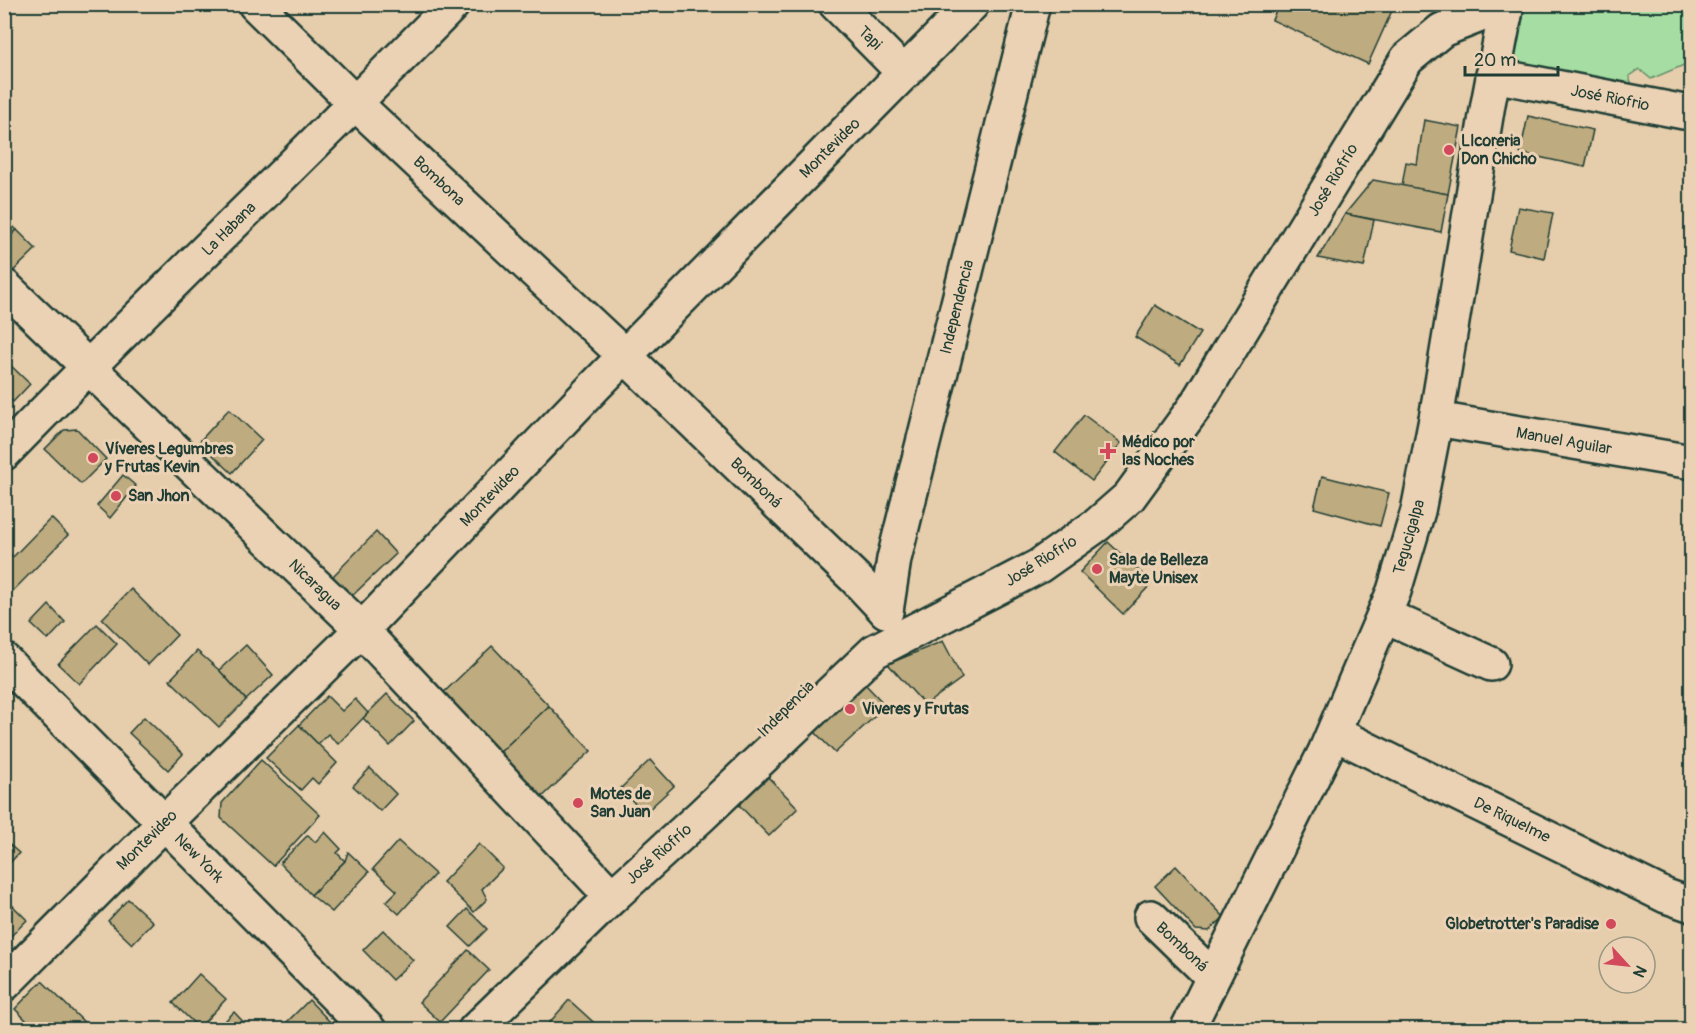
<svg xmlns="http://www.w3.org/2000/svg" width="1696" height="1034" font-family="Pangolin,sans-serif">
<style>
.green{fill:#a5dda2;stroke:#628d6b;stroke-width:1.5}
.building{fill:#beab7f;stroke:#1f3d34;stroke-width:1.5}
.lines{fill:none;stroke-linecap:round;stroke-linejoin:round}
.minor-casing{stroke:#1f3d34;stroke-width:38}
.minor{stroke:#ecd2b4;stroke-width:33}
.poi-dot{fill:#d1495b;stroke:#ecd2b4;stroke-width:2}
.labels{text-anchor:middle;dominant-baseline:central;stroke-width:6;stroke-linejoin:round;paint-order:stroke}
.street-label{font-size:16px;fill:#1f3d34;stroke:#ecd2b4}
.poi-label{font-size:16px;font-weight:bold;fill:#1f3d34;stroke:#ecd2b4;text-anchor:start}
</style>
<rect width="100%" height="100%" fill="#e6cdab"/>
<filter id="ink" filterUnits="userSpaceOnUse"><feTurbulence type="fractalNoise" baseFrequency=".0167" numOctaves="2"/><feDisplacementMap in="SourceGraphic" scale="12" xChannelSelector="R" yChannelSelector="G"/><feConvolveMatrix kernelMatrix="1 2 1 2 8 2 1 2 1" color-interpolation-filters="sRGB"/></filter>
<g filter="url(#ink)">
<polygon class="green" points="1510,5 1691,5 1691,62 1651,79 1639,69 1629,76 1633,88 1499,68"/>
<g class="building">
<polygon points="1279,4 1391,4 1394,6 1368,64 1272,20"/>
<polygon points="1528,116 1593,130 1585,167 1520,153"/>
<polygon points="1424,120 1461,127 1448,194 1402,186 1406,162 1417,164"/>
<polygon points="1373,180 1448,194 1441,232 1345,214"/>
<polygon points="1518,207 1553,213 1544,258 1509,250"/>
<polygon points="1345,214 1374,220 1364,267 1318,258"/>
<polygon points="4,218 17,230 4,242"/>
<polygon points="17,230 36,249 6,278 4,277 4,242"/>
<polygon points="1155,305 1200,333 1180,365 1135,337"/>
<polygon points="7,362 30,384 13,402 4,394 4,364"/>
<polygon points="229,409 262,440 232,473 199,442"/>
<polygon points="1084,415 1121,443 1092,481 1055,452"/>
<polygon points="77,429 106,459 81,484 45,449 64,430"/>
<polygon points="123,475 136,486 110,518 97,506"/>
<polygon points="1322,476 1389,493 1380,526 1314,508"/>
<polygon points="51,518 68,535 4,600 4,548 13,557"/>
<polygon points="376,532 396,554 354,594 347,596 333,576"/>
<polygon points="1108,542 1152,583 1123,614 1080,572"/>
<polygon points="131,589 177,635 148,665 102,619"/>
<polygon points="49,605 65,622 48,640 31,624"/>
<polygon points="97,624 117,644 79,684 58,664"/>
<polygon points="943,641 962,678 925,705 888,664"/>
<polygon points="246,645 273,675 246,700 219,670"/>
<polygon points="492,646 549,706 496,756 440,696"/>
<polygon points="197,651 219,670 246,700 219,727 170,680"/>
<polygon points="865,684 886,706 835,753 814,731"/>
<polygon points="387,694 414,721 390,746 363,718"/>
<polygon points="327,696 342,711 355,699 368,713 338,744 328,734 318,744 299,725"/>
<polygon points="549,706 591,751 538,801 496,756"/>
<polygon points="144,717 183,754 168,770 129,733"/>
<polygon points="299,725 337,763 318,784 312,778 301,790 266,758"/>
<polygon points="261,760 320,815 273,866 221,818 222,803"/>
<polygon points="650,760 674,786 644,814 621,788"/>
<polygon points="370,768 396,794 380,811 353,786"/>
<polygon points="768,777 798,808 769,836 739,805"/>
<polygon points="325,832 341,849 337,853 345,861 311,895 280,863 308,835 315,842"/>
<polygon points="4,840 19,853 4,869"/>
<polygon points="398,841 435,874 399,914 386,902 397,891 373,869"/>
<polygon points="479,844 503,868 482,889 487,899 474,912 443,882"/>
<polygon points="348,852 369,872 332,912 311,895 345,861"/>
<polygon points="1176,866 1224,917 1209,931 1196,930 1155,886"/>
<polygon points="4,897 27,920 4,943"/>
<polygon points="128,899 153,922 132,944 108,921"/>
<polygon points="467,909 487,929 470,946 450,927"/>
<polygon points="383,930 413,960 392,980 363,950"/>
<polygon points="468,950 489,970 440,1022 419,1002"/>
<polygon points="199,974 226,999 199,1028 173,1003"/>
<polygon points="42,981 92,1030 84,1030 79,1025 75,1030 59,1030 56,1027 54,1030 36,1030 15,1009"/>
<polygon points="309,1000 331,1023 324,1030 279,1030"/>
<polygon points="569,1000 602,1030 543,1030"/>
<polygon points="234,1012 251,1030 216,1030"/>
</g>
<g class="lines">
<g class="minor-casing">
<g id="minor">
<polyline points="255,4 356,104 625,356 855,578 886,611"/>
<polyline points="836,4 904,73"/>
<polyline points="1493,75 1684,112 1692,111"/>
<polyline points="4,286 350,618 612,897"/>
<polyline points="1436,419 1692,462"/>
<path d="M4 453C151 301 305 156 453 4"/>
<polyline points="886,611 894,559 1033,4"/>
<polyline points="1384,615 1491,664"/>
<polyline points="4,660 369,1030"/>
<polyline points="1334,733 1666,896 1692,905"/>
<polyline points="1151,917 1213,977"/>
<polyline points="4,984 164,823 370,621 595,386 972,4"/>
<polyline points="475,1030 612,897 701,816 875,651 1039,566 1097,525 1129,497 1194,408 1407,59 1442,30 1483,14 1505,15"/>
<polyline points="1187,1030 1325,752 1394,591 1418,511 1436,419 1488,104 1507,4"/>
</g>
</g>
<use href="#minor" class="minor"/>
</g>
</g>
<g class="poi-dot">
<circle cx="1449" cy="150" r="6"/>
<path d="M1105 442h6v6h6v6h-6v6h-6v-6h-6v-6h6z"/>
<circle cx="93" cy="458" r="6"/>
<circle cx="116" cy="496" r="6"/>
<circle cx="1097" cy="569" r="6"/>
<circle cx="850" cy="709" r="6"/>
<circle cx="578" cy="803" r="6"/>
<circle cx="1611" cy="924" r="6"/>
</g>
<g class="labels">
<g class="street-label">
<text transform="translate(870 38) rotate(45)">Tapi</text>
<text transform="translate(1610 98) rotate(11)">José Riofrio</text>
<text transform="translate(830 148) rotate(-45)">Montevideo</text>
<text transform="translate(1333 180) rotate(-59)">José Riofrío</text>
<text transform="translate(439 181) rotate(43)">Bombona</text>
<text transform="translate(229 229) rotate(-45)">La Habana</text>
<text transform="translate(957 307) rotate(-76)">Independencia</text>
<text transform="translate(1564 441) rotate(10)">Manuel Aguilar</text>
<text transform="translate(756 483) rotate(44)">Bomboná</text>
<text transform="translate(490 496) rotate(-46)">Montevideo</text>
<text transform="translate(1409 537) rotate(-74)">Tegucigalpa</text>
<text transform="translate(1041 561) rotate(-32)">José Riofrío</text>
<text transform="translate(315 585) rotate(44)">Nicaragua</text>
<text transform="translate(786 709) rotate(-45)">Indepencia</text>
<text transform="translate(1512 820) rotate(26)">De Riquelme</text>
<text transform="translate(147 840) rotate(-45)">Montevideo</text>
<text transform="translate(659 854) rotate(-42)">José Riofrío</text>
<text transform="translate(199 858) rotate(45)">New York</text>
<text transform="translate(1182 947) rotate(43)">Bomboná</text>
</g>
<g class="poi-label">
<text x="1461" y="141">LIcoreria<tspan x="1461" dy="18">Don Chicho</tspan></text>
<text x="1122" y="442">Médico por<tspan x="1122" dy="18">las Noches</tspan></text>
<text x="105" y="449">Víveres Legumbres<tspan x="105" dy="18">y Frutas Kevin</tspan></text>
<text x="128" y="496">San Jhon</text>
<text x="1109" y="560">Sala de Belleza<tspan x="1109" dy="18">Mayte Unisex</tspan></text>
<text x="862" y="709">Viveres y Frutas</text>
<text x="590" y="794">Motes de<tspan x="590" dy="18">San Juan</tspan></text>
<text x="1599" y="924" text-anchor="end">Globetrotter's Paradise</text>
</g>
</g>
<rect width="1696" height="1034" fill="none" stroke="#ecd2b4" stroke-width="24"/>
<rect x="12" y="12" width="1672" height="1010" fill="none" stroke="#1f3d34" stroke-width="2" filter="url(#ink)"/>
<g transform="translate(1627 965) rotate(117)"><circle r="28" fill="#ecd2b4" stroke="#9a9681" stroke-width="1.5"/>
<path d="M0-4.5L10 22L0 15L-10 22Z" fill="#d1495b"/>
<text y="-9" font-size="16" font-weight="bold" text-anchor="middle" fill="#1f3d34">N</text>
</g>
<path d="M1465 66v9h93v-9" fill="none" stroke="#1f3d34" stroke-width="3"/>
<text x="1474" y="66" font-size="18" fill="#1f3d34" stroke="#ecd2b4" stroke-width="4.5" paint-order="stroke">20 m</text>
</svg>
